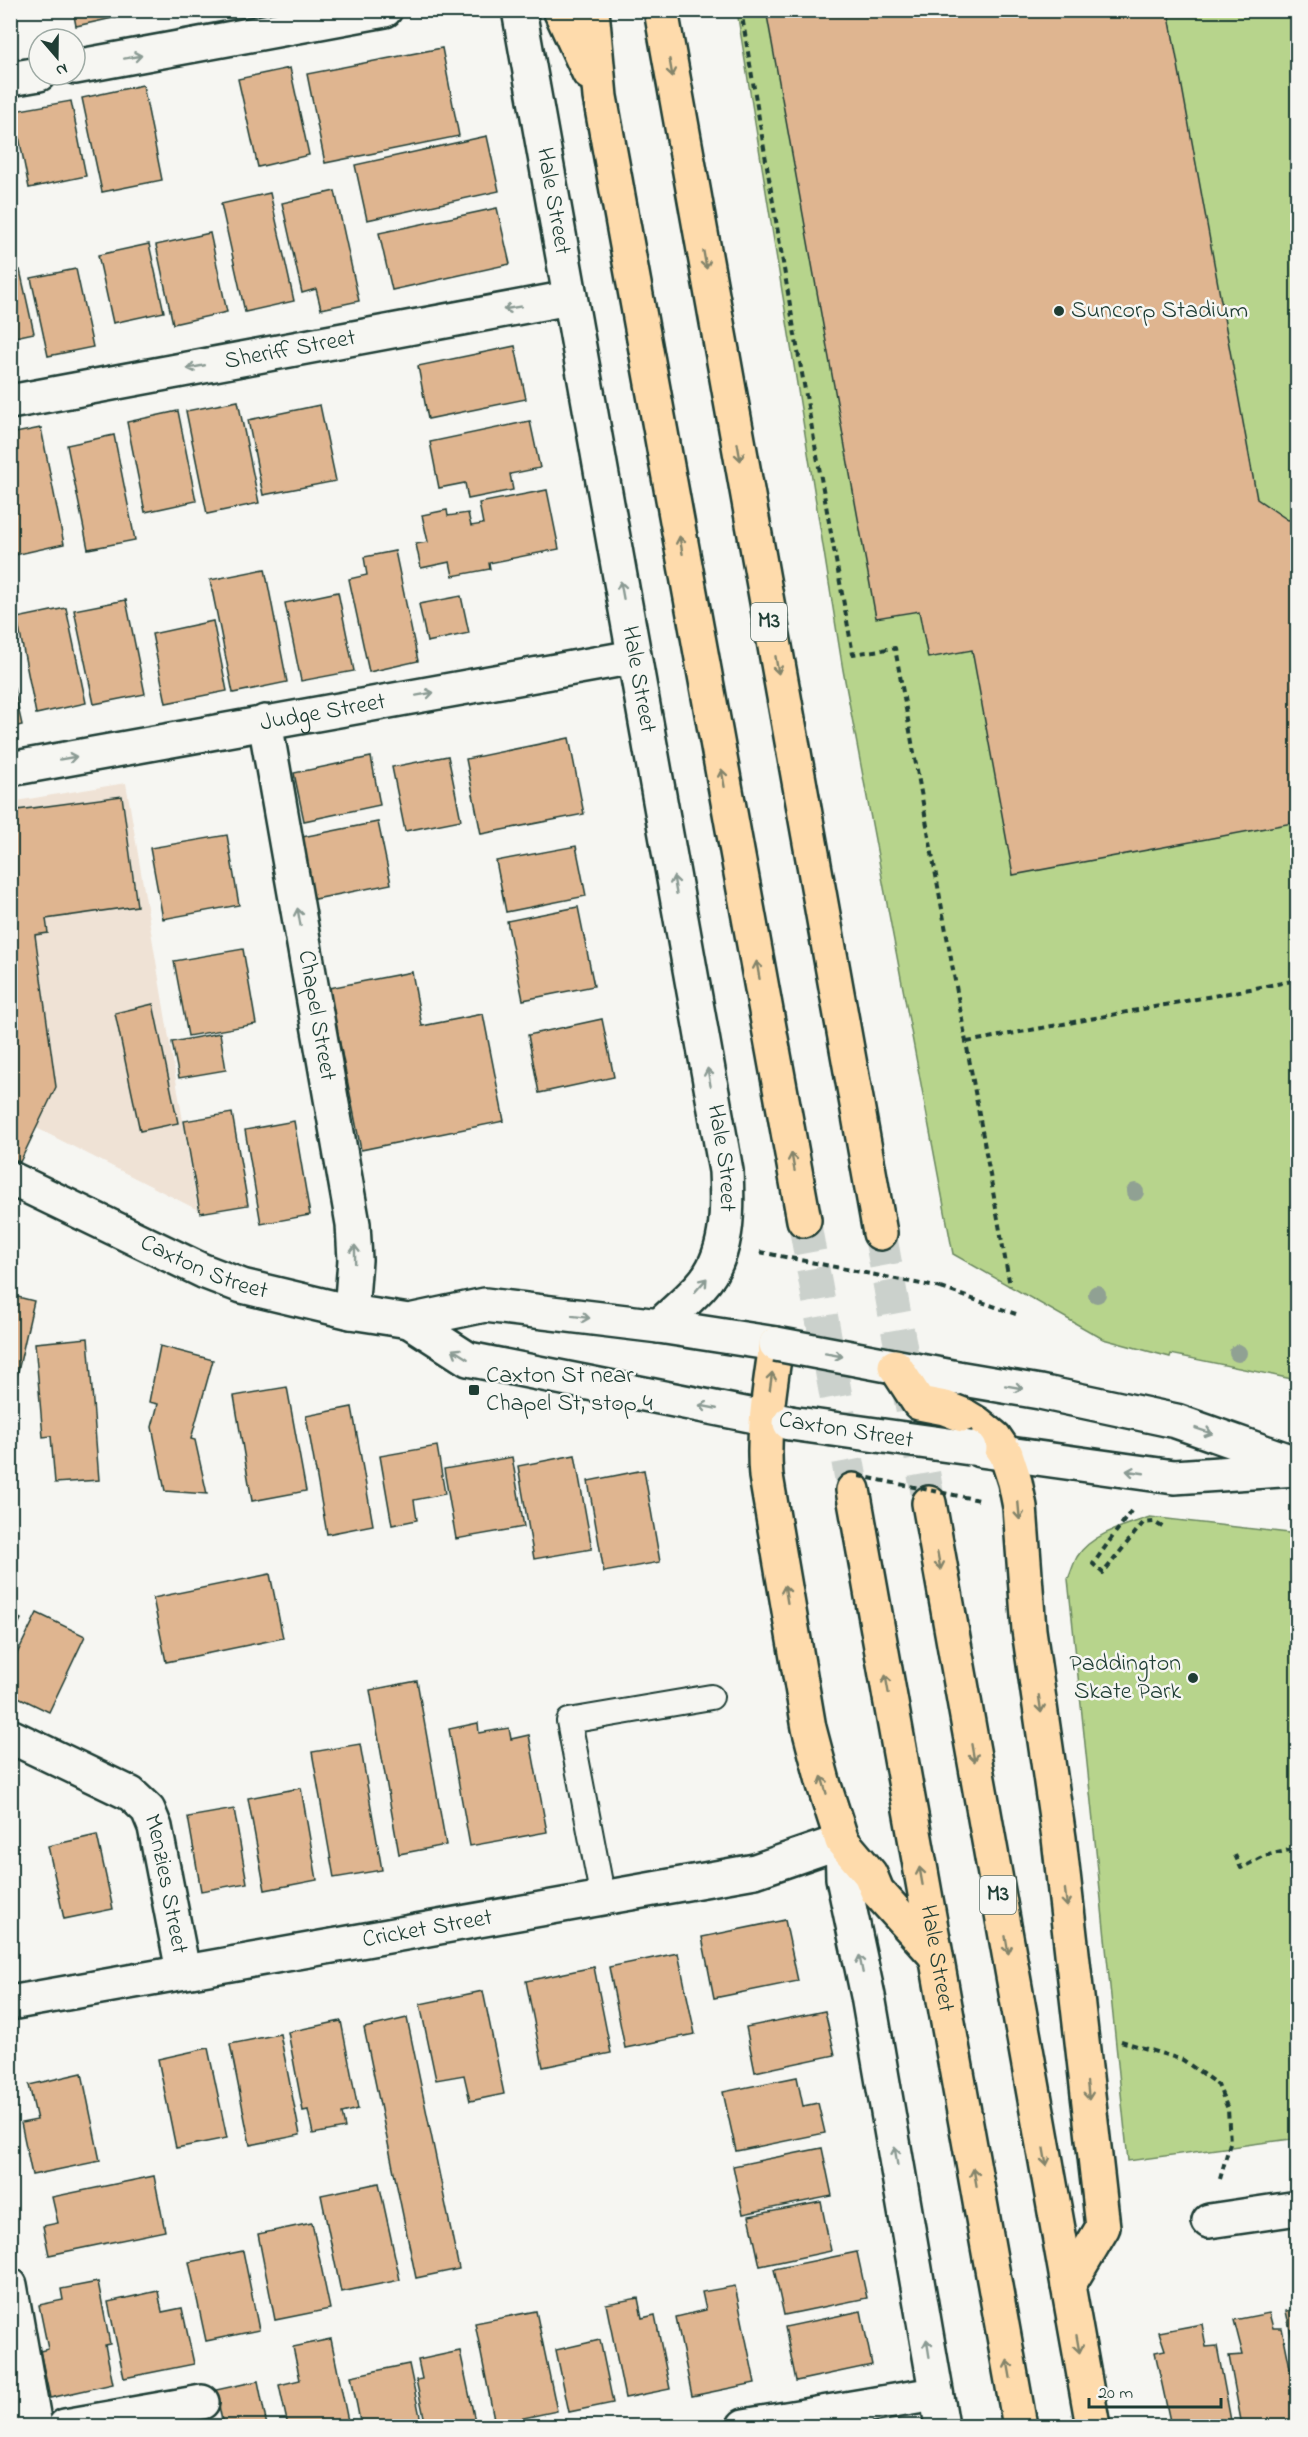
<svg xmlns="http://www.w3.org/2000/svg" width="1308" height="2437" font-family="'Indie Flower',sans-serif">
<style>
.built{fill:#efe2d5}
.green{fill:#b7d48c;stroke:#6b8860;stroke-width:1.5}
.building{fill:#dfb590;stroke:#1f3d34;stroke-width:1.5}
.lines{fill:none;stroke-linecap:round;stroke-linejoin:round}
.highway-tunnel{stroke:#cbd1cc;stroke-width:33;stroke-dasharray:33 16;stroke-linecap:butt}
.lane-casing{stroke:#1f3d34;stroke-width:28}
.street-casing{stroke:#1f3d34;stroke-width:38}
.secondary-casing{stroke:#1f3d34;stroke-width:38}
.highway-casing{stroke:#1f3d34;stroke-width:38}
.path{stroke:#1f3d34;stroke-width:4;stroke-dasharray:6 4.5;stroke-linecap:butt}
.lane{stroke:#f6f6f2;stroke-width:24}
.street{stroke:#f6f6f2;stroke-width:33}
.secondary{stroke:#f6f6f2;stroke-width:33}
.highway{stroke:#fedbac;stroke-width:33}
.secondary-bridge-casing{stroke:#1f3d34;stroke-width:38;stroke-linecap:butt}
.highway-bridge-casing{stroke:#1f3d34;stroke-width:38;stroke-linecap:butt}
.path-bridge{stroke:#1f3d34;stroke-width:4;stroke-dasharray:6 4.5;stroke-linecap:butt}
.secondary-bridge{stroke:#f6f6f2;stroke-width:33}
.highway-bridge{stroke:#fedbac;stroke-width:33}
.tree{fill:#90a193}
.oneway{stroke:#8a9a93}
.oneway2{stroke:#83846a}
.poi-dot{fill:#1f3d34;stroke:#f6f6f2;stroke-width:2}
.labels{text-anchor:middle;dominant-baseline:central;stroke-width:5;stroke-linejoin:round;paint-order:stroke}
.shield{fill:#f6f6f2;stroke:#60746d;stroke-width:1.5}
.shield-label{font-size:22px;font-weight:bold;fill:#1f3d34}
.street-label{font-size:24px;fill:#1f3d34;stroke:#f6f6f2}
.poi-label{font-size:24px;fill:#1f3d34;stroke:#f6f6f2;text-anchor:start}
</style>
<rect width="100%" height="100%" fill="#f6f6f2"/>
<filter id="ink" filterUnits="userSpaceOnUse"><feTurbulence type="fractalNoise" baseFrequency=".0167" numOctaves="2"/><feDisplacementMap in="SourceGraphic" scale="12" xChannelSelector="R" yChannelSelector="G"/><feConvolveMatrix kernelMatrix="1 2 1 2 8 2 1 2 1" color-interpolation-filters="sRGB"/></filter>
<g filter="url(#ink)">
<polygon class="built" points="126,783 198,1210 11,1115 10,802"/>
<g class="green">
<polygon points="737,11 1297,11 1297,1380 1171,1354 1170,1357 1103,1339 953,1254 843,670"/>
<path d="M1150 1517 1297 1534 1298 2138 1128 2161 1068 1579C1071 1573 1073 1564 1077 1557 1091 1534 1126 1525 1150 1517Z"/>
</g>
<g class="building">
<polygon points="73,10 135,10 136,13 76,26"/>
<polygon points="153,10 180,10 154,16"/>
<polygon points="766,10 1168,10 1257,499 1288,520 1298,518 1298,822 1013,875 972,650 928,658 919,611 876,618"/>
<polygon points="442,48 459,136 325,163 307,74"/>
<polygon points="290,68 309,155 258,167 238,79"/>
<polygon points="143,85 162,180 102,192 82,98"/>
<polygon points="71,101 86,176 29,188 14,111"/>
<polygon points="487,136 499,191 367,220 355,165"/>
<polygon points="335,191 359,301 321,309 316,289 302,293 282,203"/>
<polygon points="270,193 294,301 245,312 221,204"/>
<polygon points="497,208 510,264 392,290 379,233"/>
<polygon points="210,233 227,312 173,324 156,245"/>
<polygon points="149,244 164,312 113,323 98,255"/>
<polygon points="76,269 93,347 48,356 31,278"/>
<polygon points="20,270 34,333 10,338 10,272"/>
<polygon points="515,346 526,399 428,419 418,366"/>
<polygon points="238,401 259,503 207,514 186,411"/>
<polygon points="320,405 336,481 263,495 248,420"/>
<polygon points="178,411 196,501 145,512 127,422"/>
<polygon points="530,421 540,468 510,474 513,490 468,499 465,483 439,488 430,442"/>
<polygon points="41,428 64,544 10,556 10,434"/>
<polygon points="114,435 135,540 88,549 67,445"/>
<polygon points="547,490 559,549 489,563 490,569 453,576 450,562 421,568 416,544 428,542 422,515 447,510 448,516 468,513 471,526 483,524 479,503"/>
<polygon points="395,551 418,661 369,672 349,579 367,575 364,557"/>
<polygon points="265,569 287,682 233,693 210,580"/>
<polygon points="338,592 354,671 301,681 285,603"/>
<polygon points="461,596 469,633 427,642 419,604"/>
<polygon points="126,600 145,694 94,704 74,610"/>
<polygon points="66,608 86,703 36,714 17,618"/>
<polygon points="213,621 227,691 166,703 152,634"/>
<polygon points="10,671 22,725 10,728"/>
<polygon points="569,738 584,814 481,834 466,759"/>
<polygon points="448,756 461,820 405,831 392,767"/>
<polygon points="371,757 380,805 304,821 294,773"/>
<polygon points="122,796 137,906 46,919 48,933 35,935 56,1087 20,1162 10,1157 10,811"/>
<polygon points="378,822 391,884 305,901 292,839"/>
<polygon points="227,835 239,905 163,919 150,848"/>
<polygon points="576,846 586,896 506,912 496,861"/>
<polygon points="578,907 594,986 523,1000 507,921"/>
<polygon points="243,949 256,1024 188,1036 174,961"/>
<polygon points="412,972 422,1026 483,1014 504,1121 361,1150 329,988"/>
<polygon points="153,1004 178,1123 140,1131 115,1013"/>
<polygon points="602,1019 614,1077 539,1093 528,1035"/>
<polygon points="220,1033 226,1070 179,1078 172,1042"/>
<polygon points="232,1113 248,1205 200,1213 184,1121"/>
<polygon points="294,1121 310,1215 261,1224 245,1130"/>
<polygon points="10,1295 34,1301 14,1389 10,1388"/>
<polygon points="88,1338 99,1480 55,1483 51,1436 43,1437 35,1343"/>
<polygon points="160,1346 213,1360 191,1439 195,1440 207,1494 165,1491 152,1427 158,1404 149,1402"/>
<polygon points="287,1387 306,1491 252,1501 234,1396"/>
<polygon points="352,1407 373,1525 327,1534 306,1416"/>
<polygon points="437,1446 445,1494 414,1500 417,1520 392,1525 380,1456"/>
<polygon points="575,1455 592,1549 534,1559 518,1466"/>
<polygon points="512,1457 524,1527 456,1539 444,1469"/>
<polygon points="644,1470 660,1562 604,1572 588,1481"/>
<polygon points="270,1574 283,1638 166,1662 153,1598"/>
<polygon points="37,1613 85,1636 49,1712 10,1693 10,1668"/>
<polygon points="10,1614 21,1619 10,1640"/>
<polygon points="417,1681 446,1845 399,1854 370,1690"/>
<polygon points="478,1723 479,1733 509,1728 511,1739 529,1735 547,1832 470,1846 449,1729"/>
<polygon points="360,1744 382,1870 334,1878 312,1752"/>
<polygon points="301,1788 317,1880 265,1890 248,1798"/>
<polygon points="234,1809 247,1883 201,1891 188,1817"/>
<polygon points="97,1835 113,1909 64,1919 48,1846"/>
<polygon points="785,1920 798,1981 714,1998 702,1937"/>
<polygon points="678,1953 695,2034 625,2048 609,1967"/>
<polygon points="594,1967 611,2053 543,2067 526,1981"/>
<polygon points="483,1991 504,2094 470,2101 464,2075 436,2080 420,2004"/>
<polygon points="825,2011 835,2055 755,2072 746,2027"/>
<polygon points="407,2018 459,2269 416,2278 364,2028"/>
<polygon points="341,2021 358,2109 342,2113 345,2128 313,2134 308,2110 303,2111 288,2032"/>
<polygon points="280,2034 300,2135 250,2145 230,2044"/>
<polygon points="208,2048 227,2138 176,2148 158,2059"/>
<polygon points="82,2073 100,2161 32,2175 21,2123 37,2120 29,2085"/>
<polygon points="797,2077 803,2106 818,2103 825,2133 736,2151 723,2092"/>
<polygon points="822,2148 832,2196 743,2214 733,2166"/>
<polygon points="154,2176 165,2231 49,2255 43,2226 58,2223 52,2197"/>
<polygon points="379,2183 400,2280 341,2292 321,2195"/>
<polygon points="821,2202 831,2251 760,2266 749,2216"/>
<polygon points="312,2223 330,2309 275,2320 258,2234"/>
<polygon points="243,2251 259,2330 206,2341 189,2262"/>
<polygon points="857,2252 867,2298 784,2315 774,2269"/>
<polygon points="98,2282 110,2344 105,2345 113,2384 50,2398 40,2351 48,2349 39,2305 63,2300 61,2289"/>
<polygon points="735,2286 755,2383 692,2396 676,2317 706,2310 702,2292"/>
<polygon points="158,2291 162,2312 182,2308 194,2364 124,2378 108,2302"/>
<polygon points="638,2298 642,2318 655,2315 670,2389 625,2398 606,2304"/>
<polygon points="1298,2309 1298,2367 1286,2311"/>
<polygon points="536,2311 557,2411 495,2424 475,2323"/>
<polygon points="861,2311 872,2365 796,2381 785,2327"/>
<polygon points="1269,2313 1273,2328 1282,2328 1298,2407 1298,2426 1242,2426 1229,2356 1243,2355 1234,2320"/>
<polygon points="1202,2324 1206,2347 1217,2346 1232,2426 1171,2426 1155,2352 1165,2350 1159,2332"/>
<polygon points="331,2339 349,2426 288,2426 279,2385 300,2380 293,2347"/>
<polygon points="600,2340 613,2403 569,2412 556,2350"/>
<polygon points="460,2351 476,2426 426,2426 416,2380 422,2379 418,2360"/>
<polygon points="409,2364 422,2426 361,2426 351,2376"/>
<polygon points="258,2381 267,2426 223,2426 216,2390"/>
</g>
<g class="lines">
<g class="highway-tunnel">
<polyline points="804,1220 853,1490"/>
<polyline points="880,1233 929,1503"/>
</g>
<g class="lane-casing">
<polyline id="lane" points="603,1899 569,1721 711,1697"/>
</g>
<g class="street-casing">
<g id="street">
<path id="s1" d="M519 10 726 1171C728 1210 729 1256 700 1287 687 1301 673 1313 659 1326"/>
<polyline points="75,67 385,10"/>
<polyline points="10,79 39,74"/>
<path id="s2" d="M10 402 569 298"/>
<path id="s3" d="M265 722 353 1224 355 1260 351 1312"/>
<path id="s4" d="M10 769 634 657"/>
<path id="s5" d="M10 1736 131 1794 148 1810 155 1827 183 1971"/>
<path id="s6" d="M10 2003 755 1871 842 1841 843 1878 868 1996 942 2426"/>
<polyline points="1209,2221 1298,2208"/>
<polyline points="10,2285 35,2426"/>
<polyline points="65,2426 202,2402"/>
<polyline points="744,2426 935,2394"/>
</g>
</g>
<g class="secondary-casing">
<g id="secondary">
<path id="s7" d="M10 1178 203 1271 242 1286 351 1312 409 1321 485 1305 659 1326 776 1344"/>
<polyline points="409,1321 468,1359 790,1423"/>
<polyline points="957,1378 1040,1392 1176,1421 1298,1464"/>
<polyline points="980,1450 1174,1477 1296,1469"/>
</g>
</g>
<g class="highway-casing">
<g id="highway">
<polyline points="560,10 589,73"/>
<polyline points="592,10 600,97 804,1220"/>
<polyline points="661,10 880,1233"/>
<path d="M776 1344C770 1388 762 1431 766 1476L809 1728 824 1785 842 1841 870 1874 877 1891 935 1955"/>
<polyline points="963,1415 978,1424 995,1438 1006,1454 1015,1482 1020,1507 1029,1630 1059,1838 1103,2227 1068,2286"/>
<path id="s8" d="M853 1490 1020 2426"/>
<polyline points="929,1503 1093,2426"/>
</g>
</g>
<g class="path">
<polyline points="741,10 795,335 853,654 895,648 1010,1286"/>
<polyline points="967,1042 1298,980"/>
<polyline points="941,1288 1016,1314"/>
<polyline points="1131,1511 1093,1564 1103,1573 1143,1523 1154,1522 1164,1528"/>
<polyline points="1235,1855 1241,1868 1264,1856 1298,1848"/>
<polyline points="1121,2041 1183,2060 1218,2085 1228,2109 1230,2143 1220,2179"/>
</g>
<use href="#lane" class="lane"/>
<use href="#street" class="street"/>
<use href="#secondary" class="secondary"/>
<use href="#highway" class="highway"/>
<g class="secondary-bridge-casing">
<g id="secondary-bridge">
<polyline points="776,1344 957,1378"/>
<polyline points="790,1423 970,1448"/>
</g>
</g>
<g class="highway-bridge-casing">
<polyline id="highway-bridge" points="895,1366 919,1403 945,1408 963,1415"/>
</g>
<g class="path-bridge">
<polyline points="760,1252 941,1288"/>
<polyline points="859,1476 979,1500"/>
</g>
<use href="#secondary-bridge" class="secondary-bridge"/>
<use href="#highway-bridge" class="highway-bridge"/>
</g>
<g class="tree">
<circle cx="1135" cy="1192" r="9"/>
<circle cx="1097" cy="1294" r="9"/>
<circle cx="1238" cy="1353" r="9"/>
</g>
<defs><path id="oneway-shaft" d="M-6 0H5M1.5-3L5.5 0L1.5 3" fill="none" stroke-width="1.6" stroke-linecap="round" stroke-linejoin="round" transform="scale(1.5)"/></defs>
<g class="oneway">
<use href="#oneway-shaft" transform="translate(133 57) rotate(-10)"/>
<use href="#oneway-shaft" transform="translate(512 308) rotate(170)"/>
<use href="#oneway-shaft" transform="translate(196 367) rotate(169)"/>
<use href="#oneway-shaft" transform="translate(622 590) rotate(-100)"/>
<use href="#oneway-shaft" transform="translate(425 694) rotate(-10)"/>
<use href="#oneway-shaft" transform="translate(68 758) rotate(-10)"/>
<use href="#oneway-shaft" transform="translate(675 885) rotate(-100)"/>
<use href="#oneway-shaft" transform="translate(299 917) rotate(-100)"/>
<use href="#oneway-shaft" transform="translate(709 1077) rotate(-100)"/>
<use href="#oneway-shaft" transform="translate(355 1254) rotate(-91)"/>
<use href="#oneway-shaft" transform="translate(701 1285) rotate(-49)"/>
<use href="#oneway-shaft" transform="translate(581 1317) rotate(7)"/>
<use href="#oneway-shaft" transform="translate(460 1354) rotate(-148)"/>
<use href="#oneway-shaft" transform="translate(834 1355) rotate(10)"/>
<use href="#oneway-shaft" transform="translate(1014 1387) rotate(10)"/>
<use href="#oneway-shaft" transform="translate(708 1407) rotate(-169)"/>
<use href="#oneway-shaft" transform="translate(1204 1431) rotate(19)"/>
<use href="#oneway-shaft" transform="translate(1135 1472) rotate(-172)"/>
<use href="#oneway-shaft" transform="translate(861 1964) rotate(-101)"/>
<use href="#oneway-shaft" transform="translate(896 2156) rotate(-99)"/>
<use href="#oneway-shaft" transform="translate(928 2348) rotate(-99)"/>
</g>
<g class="oneway2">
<use href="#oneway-shaft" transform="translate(671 68) rotate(80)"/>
<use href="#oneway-shaft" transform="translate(705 260) rotate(80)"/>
<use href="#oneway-shaft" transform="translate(739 452) rotate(80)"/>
<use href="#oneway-shaft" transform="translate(681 545) rotate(-100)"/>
<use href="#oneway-shaft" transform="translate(777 665) rotate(80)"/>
<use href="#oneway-shaft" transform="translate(723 778) rotate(-100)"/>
<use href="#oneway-shaft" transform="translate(758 970) rotate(-100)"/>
<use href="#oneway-shaft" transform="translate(793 1162) rotate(-100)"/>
<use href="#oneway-shaft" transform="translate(771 1381) rotate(-82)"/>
<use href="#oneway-shaft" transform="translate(1019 1511) rotate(85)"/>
<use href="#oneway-shaft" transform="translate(939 1561) rotate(80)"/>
<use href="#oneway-shaft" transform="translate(786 1594) rotate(-99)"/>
<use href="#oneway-shaft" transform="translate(887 1684) rotate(-100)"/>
<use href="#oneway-shaft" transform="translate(1040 1704) rotate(82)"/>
<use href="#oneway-shaft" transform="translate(973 1753) rotate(80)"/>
<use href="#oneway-shaft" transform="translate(824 1785) rotate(-106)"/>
<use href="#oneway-shaft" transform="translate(921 1876) rotate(-100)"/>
<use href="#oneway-shaft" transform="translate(1066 1898) rotate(83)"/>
<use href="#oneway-shaft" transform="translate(1007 1945) rotate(80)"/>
<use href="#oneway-shaft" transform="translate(1088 2091) rotate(84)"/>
<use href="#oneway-shaft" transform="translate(1045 2157) rotate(80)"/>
<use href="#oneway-shaft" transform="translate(975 2177) rotate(-100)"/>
<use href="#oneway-shaft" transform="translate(1078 2344) rotate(80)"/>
<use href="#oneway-shaft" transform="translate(1009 2369) rotate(-100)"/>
</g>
</g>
<g class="poi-dot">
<circle cx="1059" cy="311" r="6"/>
<rect x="468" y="1384" width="12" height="12" rx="3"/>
<circle cx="1193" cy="1678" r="6"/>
</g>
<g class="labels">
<g class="shield">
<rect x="751" y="603" width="36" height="38" rx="4.5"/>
<rect x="980" y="1876" width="36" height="38" rx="4.5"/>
</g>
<g class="shield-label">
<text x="769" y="622">M3</text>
<text x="998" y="1895">M3</text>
</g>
<g class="street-label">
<text stroke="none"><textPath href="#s1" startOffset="194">Hale Street</textPath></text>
<text stroke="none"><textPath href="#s2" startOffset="285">Sheriff Street</textPath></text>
<text stroke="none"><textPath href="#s1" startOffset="680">Hale Street</textPath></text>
<text stroke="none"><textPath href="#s4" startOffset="318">Judge Street</textPath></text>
<text stroke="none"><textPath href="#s3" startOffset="298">Chapel Street</textPath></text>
<text stroke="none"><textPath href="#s1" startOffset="1166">Hale Street</textPath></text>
<text stroke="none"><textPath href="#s7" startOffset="214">Caxton Street</textPath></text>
<text transform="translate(846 1431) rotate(9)">Caxton Street</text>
<text stroke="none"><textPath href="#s5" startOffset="234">Menzies Street</textPath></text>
<text stroke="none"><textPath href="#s6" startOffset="424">Cricket Street</textPath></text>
<text stroke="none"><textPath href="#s8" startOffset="476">Hale Street</textPath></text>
</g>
<g class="poi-label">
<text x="1071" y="311">Suncorp Stadium</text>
<text x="486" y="1376">Caxton St near<tspan x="486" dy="28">Chapel St, stop 4</tspan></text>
<text x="1181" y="1664" text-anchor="end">Paddington<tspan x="1181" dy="28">Skate Park</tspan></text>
</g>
</g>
<rect width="1308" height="2437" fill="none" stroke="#f6f6f2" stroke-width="36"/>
<rect x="18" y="18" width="1272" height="2401" fill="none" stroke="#1f3d34" stroke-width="2" filter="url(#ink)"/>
<g transform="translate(57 57) rotate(160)"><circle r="28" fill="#f6f6f2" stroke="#a0aca6" stroke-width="1.5"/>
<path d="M0-4.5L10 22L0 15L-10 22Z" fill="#1f3d34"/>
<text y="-9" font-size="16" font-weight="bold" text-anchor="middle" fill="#1f3d34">N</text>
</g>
<path d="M1089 2398v9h132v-9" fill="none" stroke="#1f3d34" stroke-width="3"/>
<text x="1098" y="2398" font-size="18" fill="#1f3d34" stroke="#f6f6f2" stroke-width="4.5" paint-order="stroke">20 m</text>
</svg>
